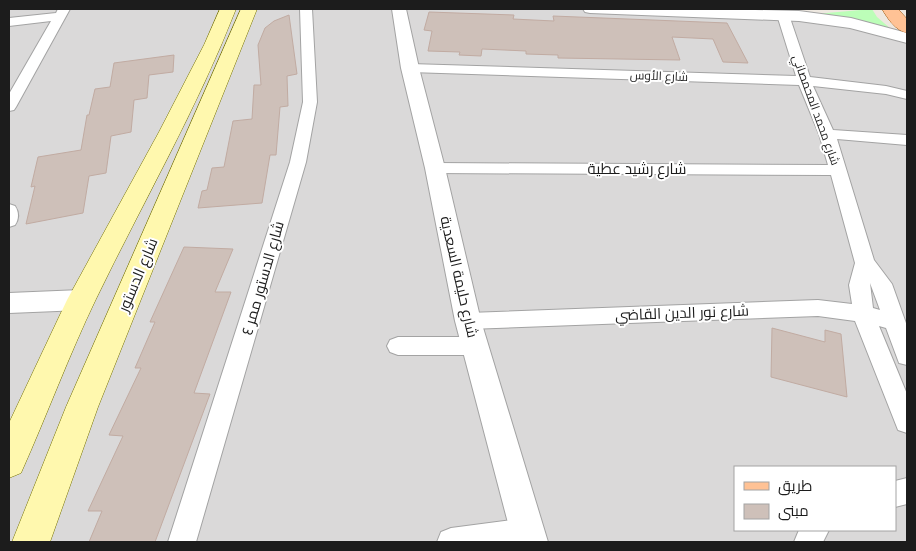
<svg xmlns="http://www.w3.org/2000/svg" width="916" height="551" font-family="'Varela Round',Cairo,sans-serif">
<style>
.residential{fill:#dad9d9;fill-rule:evenodd}
.park{fill:#bcfeb8}
.building{fill:#cec0b9;stroke:#c1aba2}
.lines{fill:none;stroke-linecap:round;stroke-linejoin:round}
.minor-casing{stroke:#a3a3a3;stroke-width:2}
.tertiary-casing{stroke:#a3a3a3;stroke-width:2}
.secondary-casing{stroke:#767200;stroke-width:1}
.primary-casing{stroke:#944e00;stroke-width:1}
.minor{fill:#fff;fill-rule:evenodd}
.tertiary{fill:#fff;fill-rule:evenodd}
.secondary{fill:#fff8ae;fill-rule:evenodd}
.primary{fill:#ffc295;fill-rule:evenodd}
.labels{text-anchor:middle;dominant-baseline:central;stroke-width:4;stroke-linejoin:round;paint-order:stroke}
.far-street-label{font-size:12px;fill:#1c1c1c;stroke:#fff}
.street-label{font-size:15px;fill:#1c1c1c;stroke:#fff}
</style>
<rect width="100%" height="100%" fill="#eee8e0"/>
<path class="residential" d="M9 9H790L795 17 875 34 907 44V542H9ZM735 467H895V530H735Z"/>
<polygon class="park" points="872,9 877,17 891,29 815,14"/>
<g class="building">
<polygon points="429,12 514,15 513,19 554,21 553,16 727,23 748,63 723,62 713,39 672,37 680,60 558,58 558,55 526,54 526,51 482,49 481,56 459,55 460,52 428,51 432,31 424,30"/>
<polygon points="289,15 297,74 287,76 288,106 280,107 276,155 270,155 262,203 198,208 202,191 207,190 212,168 224,167 233,121 252,119 254,85 261,85 258,45 265,28 274,21"/>
<polygon points="174,55 173,72 149,75 147,98 134,100 131,132 111,136 106,173 89,176 83,213 26,224 35,186 31,187 38,157 81,150 87,115 89,115 95,89 110,87 114,63"/>
<polygon points="184,247 233,249 215,292 231,292 194,393 210,394 155,542 89,542 102,511 88,511 123,436 109,435 141,368 135,368 155,322 150,322"/>
<polygon points="772,328 825,342 825,330 841,334 847,397 771,377"/>
</g>
<g class="lines">
<g class="minor-casing">
<g id="minor">
<polygon points="58,9 70,9 16,107 14,110 9,111 9,94 51,21 9,26 9,18 56,13"/>
<polygon points="300,9 312,9 317,102 306,162 196,542 168,542 290,162 303,102"/>
<path d="M783 11 789 15 810 77 886 86 907 91V99L886 94 813 86 833 130 907 135V145L837 139 874 260 892 284 907 326V365L899 363 886 328 879 326 907 394V433L898 430 855 321 818 316 468 329 460 327 457 321 460 315 468 313 818 300 852 304 849 285 855 263 831 175 435 173 429 172 427 168 429 164 435 163 828 165 819 134 799 85 410 72 403 68 410 64 796 76 777 15ZM870 283 880 310 873 308Z"/>
<path d="M9 204 15 206C19 212 19 219 15 225L9 227Z"/>
<polygon points="398,337 474,337 482,340 485,346 482,352 474,355 398,355 390,352 387,346 390,340"/>
<polygon points="907,478 907,504 895,507 895,481"/>
<polygon points="528,518 538,522 542,532 537,542 437,542 441,532 451,528"/>
<polygon points="799,530 829,530 823,542 794,542"/>
</g>
</g>
<g class="tertiary-casing">
<g id="tertiary">
<polygon points="392,9 406,9 419,68 445,168 481,321 548,542 513,542 455,321 425,168 401,68"/>
<polygon points="583,9 718,9 799,11 851,18 907,33 907,43 850,28 799,21 590,13 585,12"/>
<polygon points="81,290 90,293 94,300 90,307 81,310 9,313 9,293"/>
</g>
</g>
<g class="secondary-casing">
<g id="secondary">
<path d="M220 9H236C197 109 143 202 96 299 69 355 47 415 21 473L9 478V423L67 300 159 132 204 45Z"/>
<polygon points="241,9 257,9 98,407 50,542 12,542 66,407"/>
</g>
</g>
<g class="primary-casing">
<path id="primary" d="M882 9H898L907 19V33C895 30 888 19 882 9Z"/>
</g>
<use href="#minor" class="minor"/>
<use href="#tertiary" class="tertiary"/>
<use href="#secondary" class="secondary"/>
<use href="#primary" class="primary"/>
</g>
<g class="labels">
<g class="far-street-label">
<text transform="translate(659 76) rotate(2)">شارع الأوس</text>
<text transform="translate(816 110) rotate(70)">شارع محمد المحمصاني</text>
</g>
<g class="street-label">
<text x="637" y="169">شارع رشيد عطية</text>
<text transform="translate(138 275) rotate(-67)">شارع الدستور</text>
<text transform="translate(459 277) rotate(77)">شارع حليمة السعدية</text>
<text transform="translate(263 278) rotate(-74)">شارع الدستور ممر ٤</text>
<text transform="translate(682 313) rotate(-2)">شارع نور الدين القاضي</text>
</g>
</g>
<rect width="916" height="551" fill="none" stroke="#1c1c1c" stroke-width="20"/>
<rect x="734" y="466" width="162" height="65" fill="#ffffff" stroke="#a4a4a4"/>
<rect x="744" y="482" width="25" height="8" fill="#ffc295" stroke="#a4a4a4"/>
<text x="778" y="491" font-size="15" fill="#1c1c1c">طريق</text>
<rect x="744" y="504" width="25" height="15" fill="#cec0b9" stroke="#a4a4a4"/>
<text x="778" y="516" font-size="15" fill="#1c1c1c">مبنى</text>
</svg>
